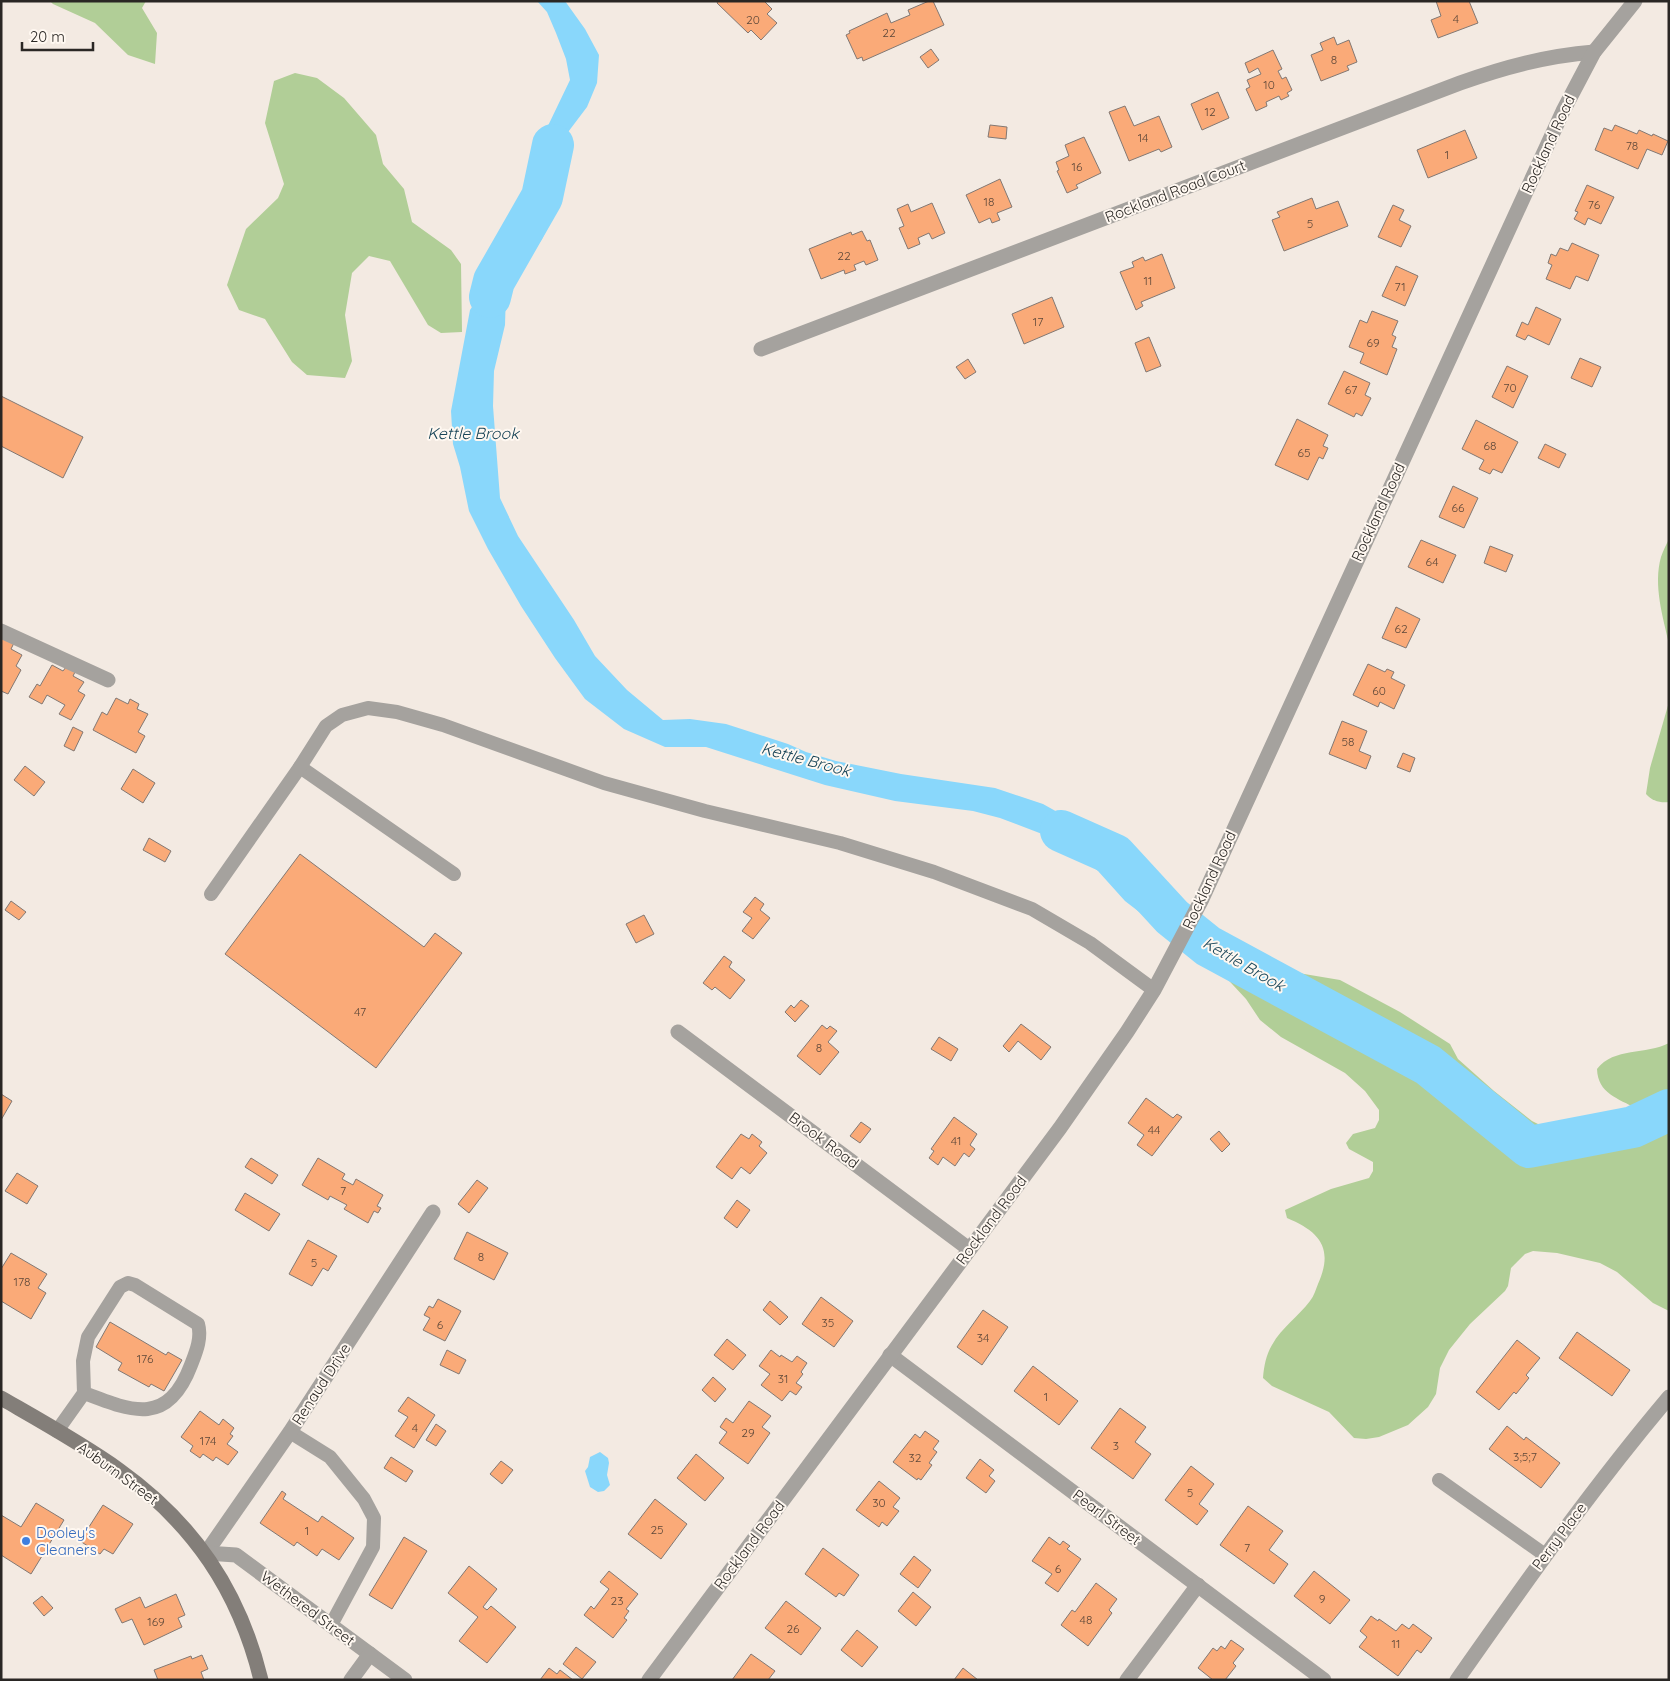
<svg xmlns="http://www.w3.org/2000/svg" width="1670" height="1681" font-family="Quicksand,sans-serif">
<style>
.green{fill:#b1ce97}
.water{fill:#89d7fb}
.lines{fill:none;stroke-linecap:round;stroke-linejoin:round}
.river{stroke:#89d7fb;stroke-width:42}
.building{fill:#faaa78;stroke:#827873}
.lane{stroke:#a5a29e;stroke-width:14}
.street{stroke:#a5a29e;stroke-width:15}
.secondary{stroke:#837e79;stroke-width:15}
.shop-dot{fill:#3f7fe0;stroke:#fff8f1;stroke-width:2}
.labels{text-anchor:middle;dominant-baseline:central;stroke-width:4;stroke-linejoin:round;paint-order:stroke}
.number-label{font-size:12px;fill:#5e4839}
.street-label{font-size:15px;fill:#2a2724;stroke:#fff8f1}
.shop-label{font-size:15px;fill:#366cbe;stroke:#fff8f1;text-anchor:start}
.water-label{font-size:16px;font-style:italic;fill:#194558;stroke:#fff8f1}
</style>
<rect width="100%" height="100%" fill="#f3eae2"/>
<g class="green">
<polygon points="50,1 146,1 142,8 157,33 155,64 128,55 95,23 53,4"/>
<polygon points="295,73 317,78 344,98 376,135 383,164 404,189 412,222 451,250 461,264 462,332 441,333 428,325 390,261 369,256 352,273 345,315 352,361 345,378 307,375 292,362 265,319 239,310 227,285 246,229 278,198 284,184 265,123 274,81"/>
<path d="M1669 539V644C1663 617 1653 585 1661 557 1663 551 1666 545 1669 539Z"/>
<path d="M1669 702V802C1660 803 1652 801 1646 794L1650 768Z"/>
<path d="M1230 949 1247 962 1257 966 1340 980 1400 1012 1450 1044 1458 1059 1494 1091 1532 1121 1552 1131 1598 1133 1621 1130 1632 1125 1637 1119V1109C1618 1098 1598 1094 1597 1069 1614 1047 1646 1055 1669 1043V1311L1653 1303 1617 1272 1600 1263 1557 1253 1533 1251 1525 1254 1511 1268 1508 1286 1505 1291 1470 1324 1449 1350 1440 1368 1436 1394 1428 1407 1408 1425 1379 1437 1366 1439 1354 1438 1329 1412 1272 1386 1263 1378C1264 1366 1266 1355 1272 1345 1282 1327 1298 1317 1310 1301 1314 1296 1316 1289 1318 1284 1334 1248 1320 1232 1287 1218L1285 1210 1331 1189 1369 1178 1373 1171V1162L1349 1149 1346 1143 1353 1134 1375 1128 1379 1120V1110L1365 1091 1345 1073 1281 1037 1260 1020 1246 999 1219 970Z"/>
</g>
<g class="water">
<polygon points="537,1 565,1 585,29 599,55 597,83 587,107 556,148 559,177 552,218 542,239 506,292 505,325 494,371 493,406 500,498 518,536 574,620 595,656 627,690 663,720 690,719 726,724 788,744 806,752 836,761 901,774 995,788 1043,804 1068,818 1110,850 1135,876 1165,910 1202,936 1230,949 1219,970 1201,954 1160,928 1125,901 1098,871 1063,842 1000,818 973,811 895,801 825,785 706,747 665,747 624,729 585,699 555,658 521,606 488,549 469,511 460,467 453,444 451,411 470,310 507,255 538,214 545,132 570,80 566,59 556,33 547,12"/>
<polygon points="600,1452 608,1458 609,1463 607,1475 610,1485 604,1491 598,1492 590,1487 585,1471 588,1467 590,1457"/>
</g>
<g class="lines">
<g class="river">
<polyline points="490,297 494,281 542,197 553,145"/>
<polyline points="1061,831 1115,855 1172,917 1208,946 1428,1065 1529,1147 1633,1127 1669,1110"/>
</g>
</g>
<g class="building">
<polygon points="718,1 764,1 772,9 767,14 777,23 761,40 751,30 748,33 717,3"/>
<polygon points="929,1 933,1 944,25 863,61 862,57 857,59 846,35 850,33 849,31 887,13 891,23 910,15 908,10"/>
<polygon points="1436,1 1469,1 1478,23 1438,38 1431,20 1441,16"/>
<polygon points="1334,37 1337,45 1349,40 1357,62 1347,66 1349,70 1321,81 1311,55 1323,50 1320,43"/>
<polygon points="931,49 939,60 928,68 920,57"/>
<polygon points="1273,50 1282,69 1278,71 1282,79 1286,77 1292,90 1287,93 1289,96 1281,100 1279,96 1266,102 1267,106 1256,111 1246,89 1250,87 1247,80 1261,74 1258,68 1249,73 1245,63"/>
<polygon points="1218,92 1229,118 1202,130 1191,104"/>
<polygon points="1125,106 1134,126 1159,116 1172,147 1161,152 1159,149 1129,161 1109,112"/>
<polygon points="990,125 1007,127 1006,139 988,137"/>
<polygon points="1615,125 1637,134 1639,130 1652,136 1653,134 1668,141 1662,155 1647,149 1638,169 1595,150 1604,128 1612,131"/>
<polygon points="1465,130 1477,158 1428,178 1417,150"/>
<polygon points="1084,137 1101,173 1076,185 1078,188 1067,193 1057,171 1059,170 1056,162 1069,156 1065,145"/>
<polygon points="1000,179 1012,207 997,213 1000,220 992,223 990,218 979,223 966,195"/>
<polygon points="1587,185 1614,197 1601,224 1588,218 1585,225 1574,219 1578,212 1575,211"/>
<polygon points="1312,198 1316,209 1338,201 1348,226 1284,251 1272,220 1280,217 1277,212"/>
<polygon points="932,203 945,233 932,239 929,233 918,238 920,244 908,249 899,228 904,226 897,209 908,204 911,212"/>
<polygon points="1393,205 1404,210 1399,220 1411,226 1401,247 1378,237"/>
<polygon points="862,231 867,241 870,240 878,260 866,265 864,261 854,265 856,270 845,274 844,270 821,279 809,249 851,232 852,235"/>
<polygon points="1572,243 1599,255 1588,281 1576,276 1570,289 1546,279 1552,265 1548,263 1551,254 1556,256 1560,248 1568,251"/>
<polygon points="1162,254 1175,288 1141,302 1143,306 1136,310 1120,272 1134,267 1132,262 1143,257 1145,261"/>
<polygon points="1396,266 1418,276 1405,306 1382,296"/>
<polygon points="1052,297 1064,327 1024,344 1012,314"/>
<polygon points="1536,307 1561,319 1549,345 1528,335 1525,340 1516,336 1522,322 1528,325"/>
<polygon points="1372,311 1398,321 1392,335 1396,337 1392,347 1397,349 1387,375 1360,363 1364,353 1349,347 1360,320 1367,323"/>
<polygon points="1149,337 1161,366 1146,372 1135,343"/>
<polygon points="1580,358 1601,367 1592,387 1571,378"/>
<polygon points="968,359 976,372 965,379 956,367"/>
<polygon points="1507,366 1528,376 1513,408 1492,397"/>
<polygon points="1344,371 1370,383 1365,395 1371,398 1362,416 1356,413 1354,417 1328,404"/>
<polygon points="1,396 83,437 63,478 1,446"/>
<polygon points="1297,419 1328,435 1323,446 1328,448 1323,459 1319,457 1308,480 1275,465"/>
<polygon points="1476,420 1518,442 1502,473 1493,469 1490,474 1479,469 1484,460 1462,449"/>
<polygon points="1545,444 1566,454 1559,468 1538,458"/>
<polygon points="1453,486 1478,498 1464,528 1439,517"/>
<polygon points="1421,540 1456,555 1443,583 1408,567"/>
<polygon points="1490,546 1513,555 1506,572 1484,563"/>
<polygon points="1396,607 1420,619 1406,648 1382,638"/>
<polygon points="1,636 14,643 11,649 22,655 16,666 21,670 8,694 1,691"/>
<polygon points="1368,664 1385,672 1387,669 1394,672 1391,678 1405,685 1394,709 1380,702 1378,707 1353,695"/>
<polygon points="52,665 63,671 66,667 75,672 73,676 84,682 78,691 85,695 71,720 59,714 65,705 47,695 42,704 29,697 37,684 40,686"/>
<polygon points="116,698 128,704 130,699 139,704 137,709 148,714 138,732 145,736 136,753 93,730 102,712 107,715"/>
<polygon points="1342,721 1367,731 1359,751 1371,756 1366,769 1329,754"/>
<polygon points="73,727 83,732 74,751 64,746"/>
<polygon points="1403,753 1415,758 1410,772 1397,767"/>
<polygon points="25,766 45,782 34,796 14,780"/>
<polygon points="133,769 155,783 143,803 121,789"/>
<polygon points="149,838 171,851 165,862 143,850"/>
<polygon points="300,854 424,947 435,933 462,953 376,1068 225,954"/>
<polygon points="755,897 764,904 760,910 770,918 753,939 742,931 752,918 743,912"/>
<polygon points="11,901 26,912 19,920 5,910"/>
<polygon points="644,915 654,934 636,943 626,924"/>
<polygon points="724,956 732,962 729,967 745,980 730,999 715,987 712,990 703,983"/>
<polygon points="801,1000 809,1006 795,1022 785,1012 791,1005 794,1008"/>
<polygon points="1021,1024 1051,1047 1041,1060 1018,1041 1009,1052 1003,1046"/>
<polygon points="822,1025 827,1029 830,1026 837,1031 828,1042 839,1052 820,1075 797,1056"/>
<polygon points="939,1037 958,1049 951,1061 931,1049"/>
<polygon points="1,1094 12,1101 1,1120"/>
<polygon points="1146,1098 1173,1118 1177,1114 1182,1117 1152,1156 1137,1145 1144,1135 1128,1123"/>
<polygon points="954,1117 977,1134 970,1145 975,1149 969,1157 964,1153 955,1166 943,1157 938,1165 929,1158 934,1151 931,1149"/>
<polygon points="861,1122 871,1129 860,1143 850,1136"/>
<polygon points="1219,1131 1230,1144 1222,1152 1210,1139"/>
<polygon points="741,1134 749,1139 752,1134 762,1142 759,1146 767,1153 750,1174 741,1167 732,1179 716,1167"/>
<polygon points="251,1158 278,1175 272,1184 245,1167"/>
<polygon points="318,1158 345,1174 342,1179 353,1185 356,1179 383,1195 377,1206 381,1208 378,1213 374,1211 368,1223 344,1209 347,1205 330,1196 328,1200 302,1185"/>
<polygon points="17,1173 38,1186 27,1204 5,1191"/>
<polygon points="477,1180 488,1188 469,1213 458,1204"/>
<polygon points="245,1193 280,1214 269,1231 235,1210"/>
<polygon points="737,1200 750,1210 737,1228 724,1218"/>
<polygon points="467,1232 508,1253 494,1280 454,1259"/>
<polygon points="308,1240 337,1256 328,1271 323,1268 312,1286 289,1274"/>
<polygon points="11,1253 47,1274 38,1288 46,1293 31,1319 1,1301 1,1269"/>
<polygon points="821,1297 853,1321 834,1347 802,1324"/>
<polygon points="438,1299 461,1311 445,1341 423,1330 430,1318 424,1315 429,1306 433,1308"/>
<polygon points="770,1301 788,1317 780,1325 763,1310"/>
<polygon points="983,1310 1008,1327 982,1365 957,1347"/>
<polygon points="110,1322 166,1355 168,1352 182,1360 164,1391 151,1384 149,1387 118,1370 122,1363 96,1347"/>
<polygon points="1577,1332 1630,1370 1612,1396 1559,1358"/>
<polygon points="727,1339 746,1355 733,1370 714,1355"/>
<polygon points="1517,1340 1540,1358 1526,1375 1529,1378 1516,1394 1514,1392 1499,1410 1476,1392"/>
<polygon points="447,1350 466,1360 459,1374 440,1365"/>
<polygon points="771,1350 780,1357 781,1355 792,1362 797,1356 807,1363 801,1372 803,1374 796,1383 802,1387 796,1395 790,1391 782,1401 761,1385 770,1374 759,1366"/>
<polygon points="1033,1366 1078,1401 1059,1425 1014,1391"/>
<polygon points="713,1377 726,1389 715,1402 702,1390"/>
<polygon points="408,1397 435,1415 414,1448 395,1436 408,1417 398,1411"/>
<polygon points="749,1401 771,1416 762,1427 770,1433 748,1464 719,1443 727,1432 720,1427 726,1418 733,1423"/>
<polygon points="1120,1408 1146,1427 1135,1442 1151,1454 1133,1479 1091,1448"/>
<polygon points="200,1411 219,1425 223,1419 234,1428 230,1434 233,1436 227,1444 238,1452 228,1465 216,1457 213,1461 203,1454 200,1458 190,1451 193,1446 181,1437"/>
<polygon points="436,1424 446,1431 436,1446 426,1440"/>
<polygon points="1507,1426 1524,1440 1526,1437 1560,1463 1541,1488 1489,1449"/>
<polygon points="925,1431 939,1441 933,1449 937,1452 929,1463 932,1465 921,1480 918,1478 917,1480 893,1462 915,1434 920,1438"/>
<polygon points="696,1454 724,1478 705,1501 677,1478"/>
<polygon points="391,1457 413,1471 406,1482 384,1468"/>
<polygon points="980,1459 994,1470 989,1476 995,1481 986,1493 966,1478"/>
<polygon points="501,1461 513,1470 502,1484 490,1474"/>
<polygon points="1191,1466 1214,1484 1199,1504 1208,1511 1197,1525 1165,1500"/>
<polygon points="879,1481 900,1498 893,1507 899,1511 887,1526 882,1522 879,1527 856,1510"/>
<polygon points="282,1491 286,1494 283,1499 318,1522 322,1516 354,1538 339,1560 322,1549 317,1556 297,1542 294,1546 260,1523"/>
<polygon points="655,1499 687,1524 661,1559 628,1534"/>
<polygon points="36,1503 64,1520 31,1574 1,1555 1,1515 21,1527"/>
<polygon points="103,1505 133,1524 113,1554 104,1549 100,1554 80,1541"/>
<polygon points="1248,1506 1283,1531 1269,1550 1288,1564 1274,1584 1220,1545"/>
<polygon points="404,1537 427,1551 392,1609 369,1595"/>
<polygon points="1049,1537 1060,1545 1063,1541 1070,1546 1067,1549 1081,1559 1058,1592 1045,1583 1052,1574 1032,1561"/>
<polygon points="823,1548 859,1575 844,1596 839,1593 836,1597 805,1574"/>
<polygon points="914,1556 931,1570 918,1588 900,1574"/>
<polygon points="469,1566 497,1589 483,1607 487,1610 491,1606 516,1627 487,1663 459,1641 478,1617 448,1593"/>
<polygon points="609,1571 638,1594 626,1609 629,1611 624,1618 627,1620 613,1638 584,1615 591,1606 594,1609 609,1589 600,1582"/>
<polygon points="1314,1571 1350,1600 1330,1624 1294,1596"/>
<polygon points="1096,1583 1117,1599 1109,1610 1112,1613 1088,1646 1061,1625 1072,1610 1075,1612"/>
<polygon points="913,1592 931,1607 916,1626 898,1611"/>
<polygon points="176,1594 185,1615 178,1618 182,1627 144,1645 132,1619 122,1623 115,1609 140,1597 145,1608"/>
<polygon points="42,1596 53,1608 44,1616 33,1603"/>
<polygon points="786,1601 821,1628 801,1655 765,1628"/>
<polygon points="1371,1616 1378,1621 1379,1619 1396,1631 1402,1624 1409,1629 1413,1624 1432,1638 1421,1653 1417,1650 1398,1676 1359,1647 1367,1637 1360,1631"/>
<polygon points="857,1630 878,1647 862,1667 841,1650"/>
<polygon points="1231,1640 1244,1649 1233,1663 1236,1666 1225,1680 1213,1680 1198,1668 1213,1648 1217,1651 1221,1646 1225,1649"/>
<polygon points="576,1647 596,1662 582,1679 563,1664"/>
<polygon points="751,1654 775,1671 768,1680 732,1680"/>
<polygon points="202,1655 208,1669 201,1672 204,1680 158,1680 154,1670 191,1656 192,1659"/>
<polygon points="549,1668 557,1674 560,1670 573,1680 540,1680"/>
<polygon points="963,1668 978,1680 954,1680"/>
</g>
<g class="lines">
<g class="lane">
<polyline points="300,767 454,874"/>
<polyline points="211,894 300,767 326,726 342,715 368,708 397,712 443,725 604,783 705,811 840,843 934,872 1032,909 1090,943 1154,990"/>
<path d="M57 1431 84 1393 83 1361 88 1337 120 1287 128 1283 135 1285 198 1324C202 1338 196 1352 191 1365 168 1426 133 1412 84 1393"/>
<polyline points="290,1432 330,1457 364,1499 374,1518 373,1547 331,1625"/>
<polyline points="1439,1480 1545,1555"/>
</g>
<g class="street">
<path d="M761 349 1460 83C1505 67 1546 56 1594 52"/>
<polyline points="1,631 108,680"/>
<polyline points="678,1032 969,1249"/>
<polyline points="890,1355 1324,1680"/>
<polyline points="206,1553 290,1432 433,1212"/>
<polyline points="206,1553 236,1555 405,1680"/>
<polyline points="351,1680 370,1654"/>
<polyline points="649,1680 1060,1128 1127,1032 1154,990 1202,899 1563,111 1594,52 1635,1"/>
<polyline points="1127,1680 1198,1585"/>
<path d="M1457 1680C1525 1583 1593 1487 1669 1397"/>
</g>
<path class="secondary" d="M1 1398C41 1421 81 1443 119 1470 193 1523 239 1590 261 1680"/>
</g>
<circle class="shop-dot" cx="26" cy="1541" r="5"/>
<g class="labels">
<g class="number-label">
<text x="1456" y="18">4</text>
<text x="753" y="19">20</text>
<text x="889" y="32">22</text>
<text x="1334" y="59">8</text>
<text x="1269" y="84">10</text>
<text x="1210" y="111">12</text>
<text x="1143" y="137">14</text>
<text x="1632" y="145">78</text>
<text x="1447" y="154">1</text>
<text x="1077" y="166">16</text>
<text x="989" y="201">18</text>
<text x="1594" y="204">76</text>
<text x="1310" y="223">5</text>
<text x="844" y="255">22</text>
<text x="1148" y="280">11</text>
<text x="1400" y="286">71</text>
<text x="1038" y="321">17</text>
<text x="1373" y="342">69</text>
<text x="1510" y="387">70</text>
<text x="1351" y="389">67</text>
<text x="1490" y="445">68</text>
<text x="1304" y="452">65</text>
<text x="1458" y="507">66</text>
<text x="1432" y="561">64</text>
<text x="1401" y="628">62</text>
<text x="1379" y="690">60</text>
<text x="1348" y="741">58</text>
<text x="360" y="1011">47</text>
<text x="819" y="1047">8</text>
<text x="1154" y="1129">44</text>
<text x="956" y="1140">41</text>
<text x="343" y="1190">7</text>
<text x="481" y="1256">8</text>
<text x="314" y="1262">5</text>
<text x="22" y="1281">178</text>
<text x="828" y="1322">35</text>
<text x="440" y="1324">6</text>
<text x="983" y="1337">34</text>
<text x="145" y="1358">176</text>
<text x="783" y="1378">31</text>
<text x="1046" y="1396">1</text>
<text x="415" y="1427">4</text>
<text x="748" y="1432">29</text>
<text x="208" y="1440">174</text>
<text x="1116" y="1445">3</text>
<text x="1525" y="1456">3;5;7</text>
<text x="915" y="1457">32</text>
<text x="1190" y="1492">5</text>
<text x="879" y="1502">30</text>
<text x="657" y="1529">25</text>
<text x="307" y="1530">1</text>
<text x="1247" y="1547">7</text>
<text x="1058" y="1568">6</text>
<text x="1322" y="1598">9</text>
<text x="617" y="1600">23</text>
<text x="1086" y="1619">48</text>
<text x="156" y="1621">169</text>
<text x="793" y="1628">26</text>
<text x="1396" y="1643">11</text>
</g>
<g class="street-label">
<text transform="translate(1548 144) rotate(-65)">Rockland Road</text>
<text transform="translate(1175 191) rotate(-21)">Rockland Road Court</text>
<text transform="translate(1378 512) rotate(-65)">Rockland Road</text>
<text transform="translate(1209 880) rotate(-65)">Rockland Road</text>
<text transform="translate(824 1140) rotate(37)">Brook Road</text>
<text transform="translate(991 1220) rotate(-53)">Rockland Road</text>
<text transform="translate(321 1384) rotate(-57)">Renaud Drive</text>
<text transform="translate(118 1473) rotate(36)">Auburn Street</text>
<text transform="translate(1107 1517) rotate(37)">Pearl Street</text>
<text transform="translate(1559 1536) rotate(-53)">Perry Place</text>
<text transform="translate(749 1545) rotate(-53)">Rockland Road</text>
<text transform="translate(308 1608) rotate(37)">Wethered Street</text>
</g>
<g class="shop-label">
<text x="36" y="1532">Dooley's<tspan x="36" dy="17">Cleaners</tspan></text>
</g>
<g class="water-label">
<text x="473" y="433">Kettle Brook</text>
<text transform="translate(806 759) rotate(15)">Kettle Brook</text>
<text transform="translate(1244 964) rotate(30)">Kettle Brook</text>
</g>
</g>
<rect width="1670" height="1681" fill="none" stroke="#2a2724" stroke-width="5"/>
<path d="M22 42v8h71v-8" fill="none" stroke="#2a2724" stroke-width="2.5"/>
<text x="30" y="42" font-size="15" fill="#2a2724" stroke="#fff8f1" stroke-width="4" paint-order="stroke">20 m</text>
</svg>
